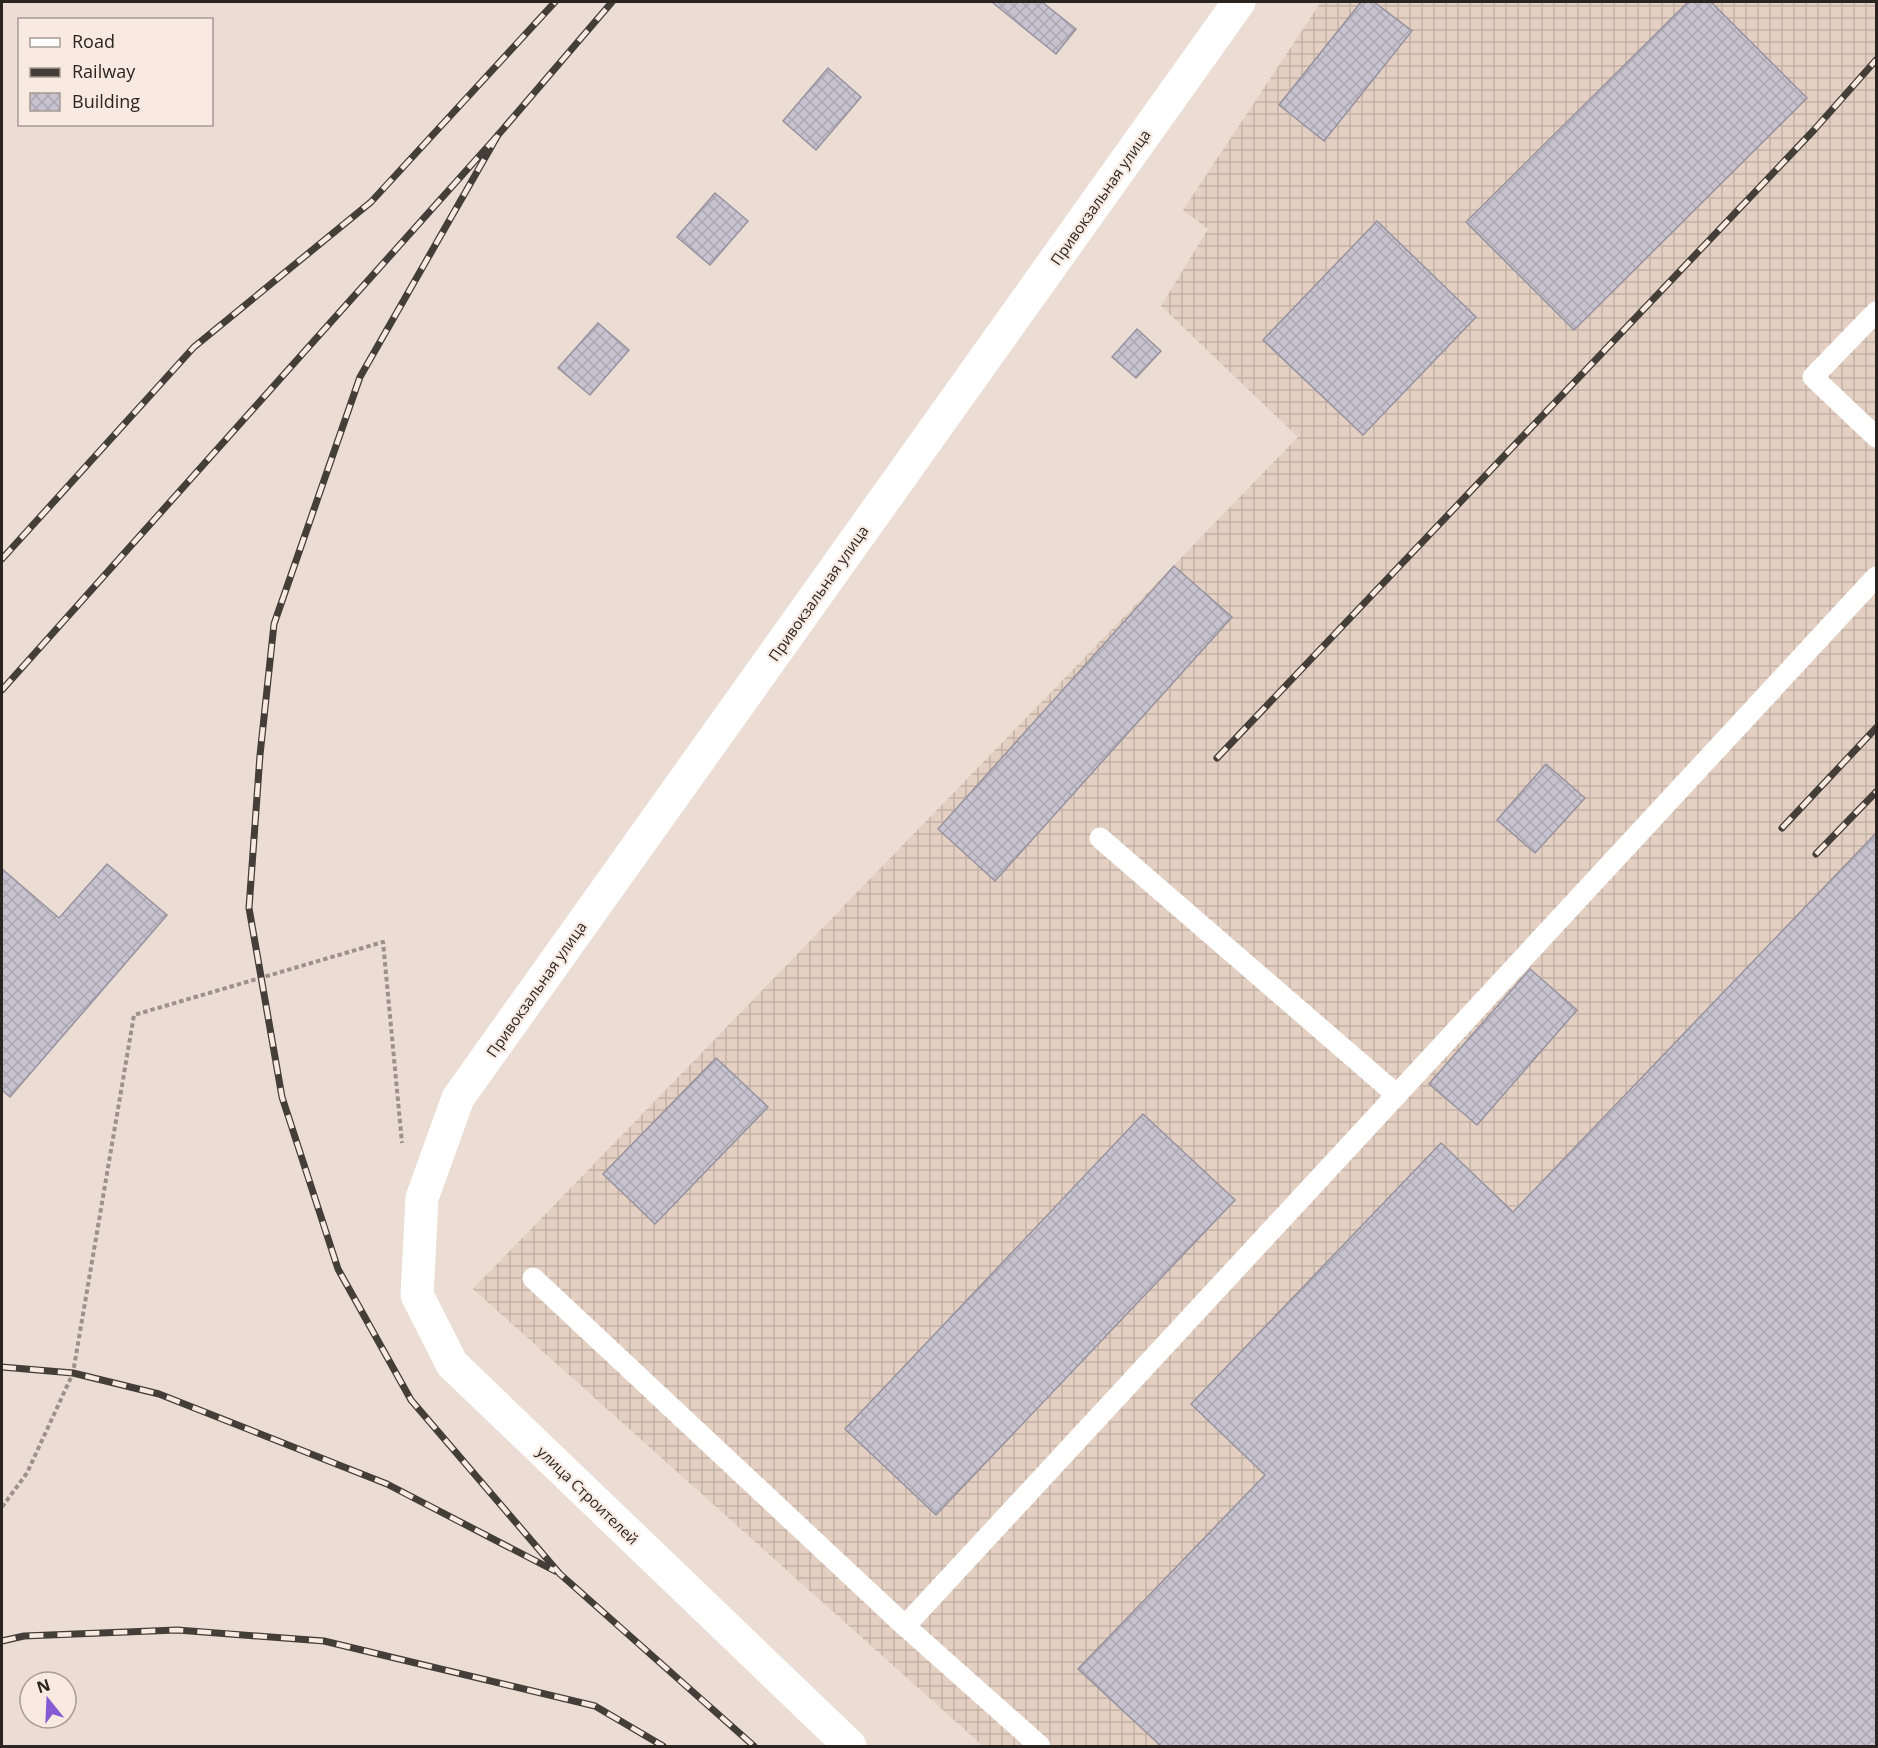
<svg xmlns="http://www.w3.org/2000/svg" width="1878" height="1748" font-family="'Open Sans',sans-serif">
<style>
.industrial{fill:url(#industrial-grid)}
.building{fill:url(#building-cross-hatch);stroke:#97929e;stroke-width:1.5}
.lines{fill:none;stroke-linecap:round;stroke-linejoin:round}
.path{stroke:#9c928b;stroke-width:4;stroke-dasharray:4.5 3;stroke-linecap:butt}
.lane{stroke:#fff;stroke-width:21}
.street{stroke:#fff;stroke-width:33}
.rail-casing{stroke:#443e39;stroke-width:7}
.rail{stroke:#f8eae1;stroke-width:4.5;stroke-dasharray:14;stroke-linecap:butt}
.labels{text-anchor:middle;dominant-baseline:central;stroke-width:4.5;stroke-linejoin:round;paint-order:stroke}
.street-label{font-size:15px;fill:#292420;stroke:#f8eae1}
</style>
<defs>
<pattern id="industrial-grid" width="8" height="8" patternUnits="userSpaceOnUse" patternTransform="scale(1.5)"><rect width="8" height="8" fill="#e4d0c2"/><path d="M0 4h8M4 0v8" fill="none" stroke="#c4b2a6"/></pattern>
<pattern id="building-cross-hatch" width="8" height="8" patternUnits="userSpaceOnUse" patternTransform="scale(1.5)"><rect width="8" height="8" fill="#c7c2cf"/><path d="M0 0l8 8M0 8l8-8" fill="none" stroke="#aba7b1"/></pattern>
</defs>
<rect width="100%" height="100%" fill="#ebddd4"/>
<polygon class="industrial" points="1321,2 1876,2 1876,1746 983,1746 473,1289 1298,437 1161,306 1208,229 1183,210"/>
<g class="building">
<polygon points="992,2 1042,2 1076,29 1056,54"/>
<polygon points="1361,2 1374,2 1412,31 1324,141 1279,105"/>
<polygon points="1688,2 1711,2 1807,98 1574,330 1466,222"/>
<polygon points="828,68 861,97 816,150 783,121"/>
<polygon points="715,193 748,221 710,265 677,237"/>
<polygon points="1377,221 1476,317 1363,435 1263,340"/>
<polygon points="598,323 629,350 590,395 558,368"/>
<polygon points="1137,329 1161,351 1136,378 1112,357"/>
<polygon points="1174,566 1232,617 995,881 938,829"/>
<polygon points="1546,764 1585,798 1535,853 1497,820"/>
<polygon points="1876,833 1876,1746 1161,1746 1078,1669 1265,1475 1191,1404 1441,1143 1513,1212"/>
<polygon points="107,864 167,915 10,1097 2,1090 2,869 59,918"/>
<polygon points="1530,969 1577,1010 1477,1125 1429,1084"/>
<polygon points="716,1058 768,1107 655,1224 603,1174"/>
<polygon points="1143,1114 1235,1200 936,1515 845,1429"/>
</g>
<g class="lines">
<polyline class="path" points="2,1507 27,1473 73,1373 134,1015 383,942 402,1143"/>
<g class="lane">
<polyline points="1876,312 1813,377 1876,437"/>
<polyline points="1100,838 1397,1095"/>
<polyline points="533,1278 905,1626 1040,1746"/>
<polyline points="905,1626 1876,577"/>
</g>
<polyline class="street" points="850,1746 452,1364 417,1295 422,1198 458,1098 1239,2"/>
<g class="rail-casing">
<g id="rail">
<polyline points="498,135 360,377 274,624 260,755 249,908 282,1097 338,1269 411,1400 560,1574 754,1746"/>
<polyline points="2,559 194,347 371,202 555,2"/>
<polyline points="2,690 498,135 612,2"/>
<polyline points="1217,758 1814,130 1876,60"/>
<polyline points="1782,828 1876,728"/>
<polyline points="1816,854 1876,792"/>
<polyline points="2,1367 73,1373 159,1394 387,1484 555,1571"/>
<polyline points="2,1641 24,1636 177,1630 324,1641 595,1706 663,1746"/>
</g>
</g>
<use href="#rail" class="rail"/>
</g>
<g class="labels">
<g class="street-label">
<text transform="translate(1100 197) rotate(-55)">Привокзальная улица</text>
<text transform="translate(818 593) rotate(-55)">Привокзальная улица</text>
<text transform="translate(536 989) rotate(-55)">Привокзальная улица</text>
<text transform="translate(588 1495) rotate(44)">улица Строителей</text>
</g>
</g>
<rect width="1878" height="1748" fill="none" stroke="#292420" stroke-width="6"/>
<rect x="18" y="18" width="195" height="108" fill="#f8eae1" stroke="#a59b94" stroke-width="1.5"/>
<rect x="30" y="38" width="30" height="9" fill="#ffffff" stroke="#a59b94" stroke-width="1.5"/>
<text x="72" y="48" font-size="18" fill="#292420">Road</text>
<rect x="30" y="68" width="30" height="9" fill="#443e39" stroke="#a59b94" stroke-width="1.5"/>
<text x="72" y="78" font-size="18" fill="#292420">Railway</text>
<rect x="30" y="93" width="30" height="18" fill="url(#building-cross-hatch)" stroke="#a59b94" stroke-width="1.5"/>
<text x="72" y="108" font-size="18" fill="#292420">Building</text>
<g transform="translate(48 1700) rotate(342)"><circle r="28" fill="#f8eae1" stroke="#a59b94" stroke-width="1.5"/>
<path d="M0-4.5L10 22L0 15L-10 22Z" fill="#855ad4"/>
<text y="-9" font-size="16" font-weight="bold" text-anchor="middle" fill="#292420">N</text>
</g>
</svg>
